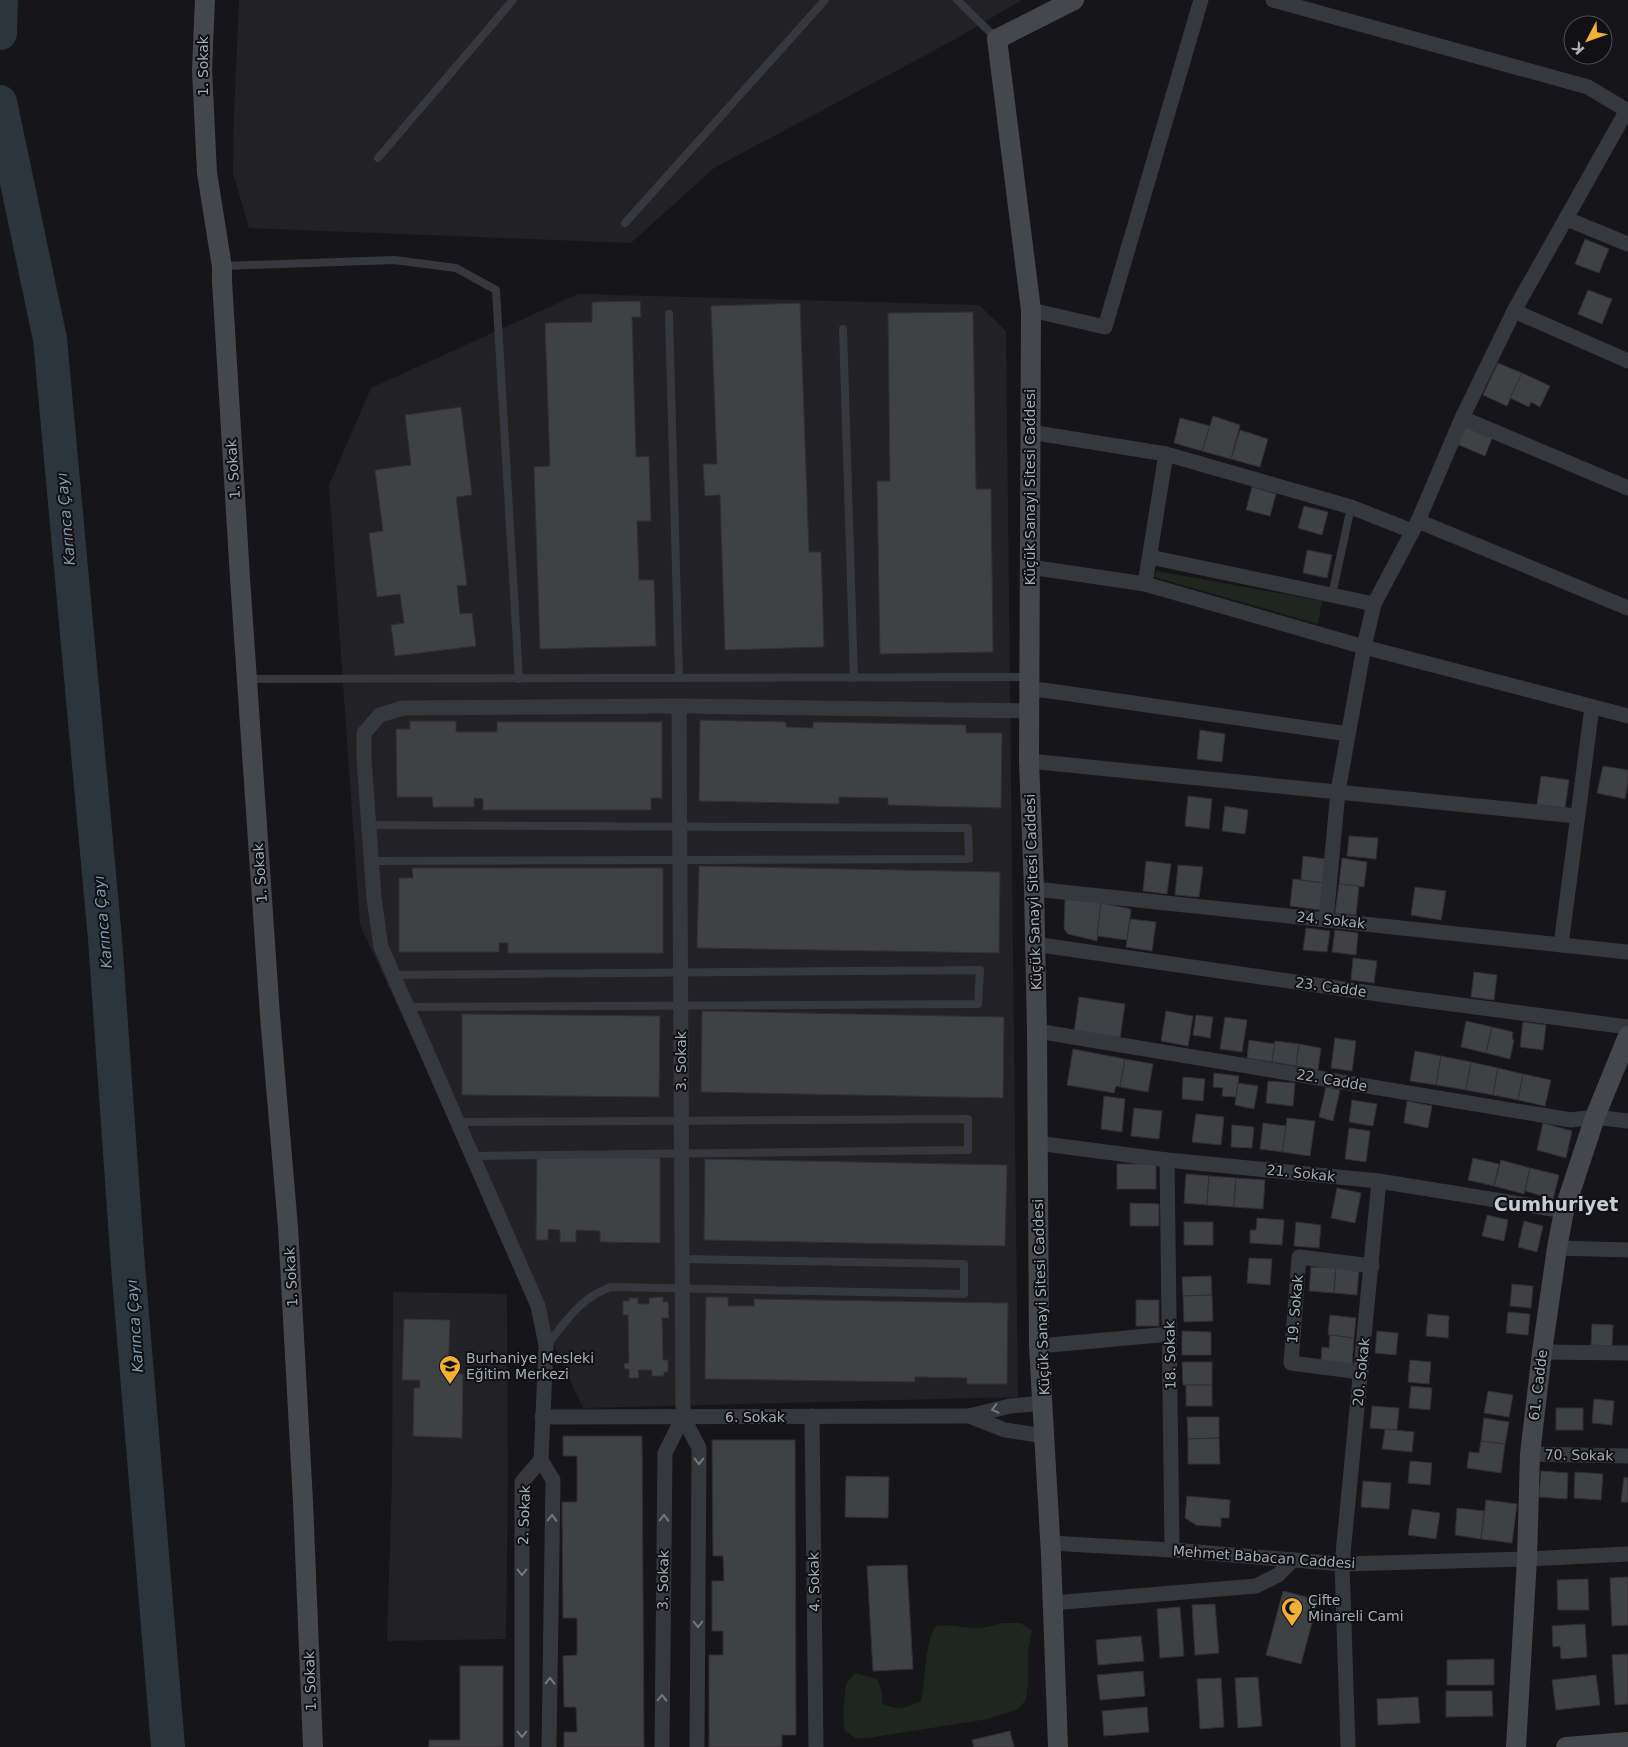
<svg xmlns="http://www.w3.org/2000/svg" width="1628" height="1747" font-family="'DejaVu Sans',sans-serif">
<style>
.built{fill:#222225}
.green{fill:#1e261f}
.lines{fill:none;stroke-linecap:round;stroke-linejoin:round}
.river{stroke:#2c353c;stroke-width:34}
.building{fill:#404145;stroke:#303034}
.lane{stroke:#37383d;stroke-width:8}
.street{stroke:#37383d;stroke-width:15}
.secondary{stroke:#45474d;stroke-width:20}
.oneway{stroke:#757881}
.labels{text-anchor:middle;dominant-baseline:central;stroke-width:4;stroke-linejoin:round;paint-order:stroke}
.street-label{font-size:14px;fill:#a8adb8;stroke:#111113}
.poi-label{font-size:14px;fill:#a8adb8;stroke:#111113;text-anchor:start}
.water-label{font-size:15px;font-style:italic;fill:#7f9bb3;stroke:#111113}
.district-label{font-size:19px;font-weight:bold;fill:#c9ccd4;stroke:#111113}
</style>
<rect width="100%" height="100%" fill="#161618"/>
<g class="built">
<polygon points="239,0 1022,0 952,41 714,168 631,243 249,228 233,173 234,114"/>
<polygon points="578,294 979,305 1006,331 1018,1397 583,1408 360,925 329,485 371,388"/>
<polygon points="393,1292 507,1294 508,1477 506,1639 387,1641 392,1480"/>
</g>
<g class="green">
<polygon points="1157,571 1322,601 1318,624 1154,577"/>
<path d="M1002 1623H1020L1032 1630 1028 1652V1685L1026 1700 1018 1709 988 1719 868 1738H855L844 1730 843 1710 846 1684 855 1673 877 1679 882 1692V1703C897 1711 906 1708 921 1701 926 1679 924 1643 936 1626 949 1624 958 1627 971 1628 982 1629 992 1626 1002 1623Z"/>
</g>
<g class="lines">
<g class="river">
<polyline points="0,33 1,0"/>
<polyline points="0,102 50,339 105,939 128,1266 168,1747"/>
</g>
</g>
<g class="building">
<polygon points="1585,239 1609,249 1599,273 1575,264"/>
<polygon points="1588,290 1612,299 1602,324 1578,314"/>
<polygon points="640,301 641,317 632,317 636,457 649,456 651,521 637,521 639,580 654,580 656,646 540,649 534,467 550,466 545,323 592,322 592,302"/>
<polygon points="800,303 809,552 821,552 824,647 725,650 720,495 705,496 703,464 717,464 711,306"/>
<polygon points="973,312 976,489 991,489 993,652 880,654 877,481 890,481 888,313"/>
<polygon points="1498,363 1522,373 1507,406 1483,395"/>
<polygon points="1522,373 1550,386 1540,407 1531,402 1529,407 1510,398"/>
<polygon points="461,407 472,495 456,497 467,585 457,586 460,614 472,613 476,646 395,656 391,625 404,623 400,594 377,597 369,533 383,531 375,470 411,465 405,415"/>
<polygon points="1213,416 1240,425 1231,459 1202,451"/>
<polygon points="1180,418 1210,426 1202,451 1174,443"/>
<polygon points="1459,426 1494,433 1485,456 1452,442"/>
<polygon points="1240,430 1268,439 1260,467 1231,459"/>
<polygon points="1252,487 1276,494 1270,516 1246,510"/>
<polygon points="1304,506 1328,512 1322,535 1298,528"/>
<polygon points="1307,550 1332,555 1327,578 1303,573"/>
<polygon points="700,720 786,722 786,727 813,728 813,722 966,725 966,733 1002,733 1001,808 888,805 888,798 839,797 839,804 699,801"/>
<polygon points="410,721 456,721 456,732 497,732 497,722 662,722 662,798 651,798 651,810 483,810 483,799 474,798 474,807 433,807 432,797 397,797 396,729 410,729"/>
<polygon points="1200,730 1225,734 1222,762 1197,759"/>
<polygon points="1603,766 1628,770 1628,782 1625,799 1597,793"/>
<polygon points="1541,776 1569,780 1565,808 1537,805"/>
<polygon points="1188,796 1212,799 1209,829 1185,826"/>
<polygon points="1225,806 1248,810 1245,834 1222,831"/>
<polygon points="1349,836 1378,838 1376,859 1347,856"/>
<polygon points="1303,856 1325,859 1323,883 1301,880"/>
<polygon points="1342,858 1367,862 1364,887 1339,884"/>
<polygon points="1146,861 1171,864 1167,894 1143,891"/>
<polygon points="1178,865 1203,867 1199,897 1175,895"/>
<polygon points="699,866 1000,872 999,953 697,948"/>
<polygon points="412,868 663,868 663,953 508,953 508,943 499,943 499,952 399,952 399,878 413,878"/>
<polygon points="1293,879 1323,883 1320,910 1290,906"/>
<polygon points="1339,884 1359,886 1356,915 1335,913"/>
<polygon points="1415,887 1446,891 1441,920 1411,915"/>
<polygon points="1075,897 1101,903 1097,941 1068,934 1064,929 1065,900"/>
<polygon points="1101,903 1131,909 1127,940 1097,936"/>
<polygon points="1130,919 1156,922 1152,951 1126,947"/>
<polygon points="1306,928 1330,931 1327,952 1303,950"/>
<polygon points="1335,930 1358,933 1356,955 1332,952"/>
<polygon points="1353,958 1377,961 1374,983 1351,980"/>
<polygon points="1474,972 1497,975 1494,1000 1471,997"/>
<polygon points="1079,997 1125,1004 1120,1039 1074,1032"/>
<polygon points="702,1011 1004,1017 1003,1098 701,1092"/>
<polygon points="1166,1011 1193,1016 1188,1046 1161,1041"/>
<polygon points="462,1014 660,1016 659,1097 462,1095"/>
<polygon points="1196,1015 1213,1017 1210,1038 1193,1035"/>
<polygon points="1225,1017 1247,1020 1242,1052 1220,1049"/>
<polygon points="1466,1021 1492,1027 1486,1053 1461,1047"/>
<polygon points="1523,1022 1546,1025 1543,1050 1520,1047"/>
<polygon points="1492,1027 1513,1032 1512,1039 1514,1040 1510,1059 1486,1053"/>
<polygon points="1335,1038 1356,1041 1352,1071 1331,1068"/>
<polygon points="1249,1040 1275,1044 1272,1062 1247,1058"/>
<polygon points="1275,1041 1299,1044 1296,1066 1272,1062"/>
<polygon points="1299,1044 1321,1048 1318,1070 1296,1066"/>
<polygon points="1073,1049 1125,1059 1120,1087 1116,1086 1114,1093 1067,1085"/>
<polygon points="1415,1051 1441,1056 1436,1085 1410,1081"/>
<polygon points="1441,1056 1471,1062 1466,1090 1436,1085"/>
<polygon points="1125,1059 1153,1064 1148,1092 1120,1087"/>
<polygon points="1471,1062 1498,1068 1493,1095 1466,1090"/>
<polygon points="1498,1068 1523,1074 1518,1100 1493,1095"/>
<polygon points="1214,1073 1239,1076 1236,1097 1222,1096 1223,1088 1213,1087"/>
<polygon points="1523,1074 1551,1080 1545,1106 1518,1100"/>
<polygon points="1183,1077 1205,1079 1203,1101 1182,1099"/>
<polygon points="1268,1081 1295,1083 1293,1106 1266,1103"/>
<polygon points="1238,1083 1258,1086 1254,1109 1235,1105"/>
<polygon points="1326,1087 1340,1090 1333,1121 1319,1117"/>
<polygon points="1104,1096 1125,1099 1122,1132 1101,1129"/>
<polygon points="1352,1100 1377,1104 1373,1126 1349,1122"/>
<polygon points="1407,1101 1432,1106 1428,1128 1404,1123"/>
<polygon points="1134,1108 1162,1111 1159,1139 1131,1136"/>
<polygon points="1196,1114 1224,1117 1221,1145 1192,1142"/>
<polygon points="1287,1118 1315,1121 1310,1156 1282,1152"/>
<polygon points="1263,1123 1286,1126 1282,1152 1260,1149"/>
<polygon points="1543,1123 1572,1131 1566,1158 1537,1150"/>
<polygon points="1232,1125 1254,1127 1252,1148 1231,1147"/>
<polygon points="1349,1128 1370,1131 1366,1162 1345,1159"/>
<polygon points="537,1157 660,1158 660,1243 600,1242 600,1231 576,1230 576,1242 560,1242 560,1230 548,1229 548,1240 536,1240"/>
<polygon points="1473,1158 1499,1164 1494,1186 1468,1180"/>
<polygon points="705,1159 1007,1165 1005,1246 704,1240"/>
<polygon points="1501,1160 1530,1168 1524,1194 1494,1186"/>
<rect x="1117" y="1164" width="39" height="25"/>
<polygon points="1530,1168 1559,1175 1553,1199 1525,1191"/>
<polygon points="1186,1174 1209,1176 1207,1205 1184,1203"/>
<polygon points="1209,1176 1236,1178 1234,1207 1207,1205"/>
<polygon points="1236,1178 1265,1180 1263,1209 1234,1207"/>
<polygon points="1337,1188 1361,1193 1355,1223 1331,1218"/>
<polygon points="1130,1203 1159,1204 1159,1226 1130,1226"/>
<polygon points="1487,1215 1508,1220 1504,1241 1482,1236"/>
<polygon points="1257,1218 1284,1220 1282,1245 1250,1243 1250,1230 1256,1230"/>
<polygon points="1524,1221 1543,1226 1537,1252 1518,1247"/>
<rect x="1184" y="1222" width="29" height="23"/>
<polygon points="1296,1222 1321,1225 1319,1248 1294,1246"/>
<polygon points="1249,1258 1272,1259 1270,1285 1247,1283"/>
<polygon points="1311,1267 1336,1268 1334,1293 1309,1291"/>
<polygon points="1336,1268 1359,1270 1357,1295 1334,1293"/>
<polygon points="1211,1276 1212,1295 1183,1296 1182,1277"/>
<polygon points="1512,1284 1533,1286 1531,1308 1510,1306"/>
<polygon points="1212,1295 1213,1321 1184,1322 1183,1296"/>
<polygon points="663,1297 663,1302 668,1302 669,1318 662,1318 663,1360 668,1360 668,1372 664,1372 664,1376 652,1376 652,1370 638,1370 639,1378 629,1378 629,1369 625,1369 624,1364 629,1363 628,1315 623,1315 623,1301 629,1301 629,1298 638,1298 638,1304 649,1304 649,1298"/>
<polygon points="706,1297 728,1297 728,1306 754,1306 754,1299 1008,1303 1007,1384 967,1384 967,1378 915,1377 915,1382 705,1379"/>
<rect x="1136" y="1300" width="23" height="26"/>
<polygon points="1508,1312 1530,1314 1528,1335 1506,1333"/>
<polygon points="1428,1314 1449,1316 1448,1338 1426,1336"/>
<polygon points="1330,1315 1356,1318 1354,1338 1328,1335"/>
<polygon points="404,1319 450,1320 448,1374 463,1374 462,1438 413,1436 414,1388 420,1388 420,1380 402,1380"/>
<polygon points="1592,1324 1613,1325 1612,1346 1591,1345"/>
<polygon points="1182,1331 1211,1332 1211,1355 1182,1355"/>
<polygon points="1377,1331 1398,1333 1396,1355 1375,1353"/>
<polygon points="1330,1335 1354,1338 1352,1365 1321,1361 1322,1347 1329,1348"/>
<polygon points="1410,1360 1431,1362 1429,1384 1408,1382"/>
<polygon points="1182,1362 1212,1362 1212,1385 1183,1385"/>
<rect x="1186" y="1385" width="26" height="21"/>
<polygon points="1411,1386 1432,1388 1430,1410 1409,1408"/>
<polygon points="1488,1391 1513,1395 1509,1417 1484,1413"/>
<polygon points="1594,1399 1614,1401 1612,1425 1592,1423"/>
<polygon points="1372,1406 1399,1408 1397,1430 1370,1428"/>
<rect x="1556" y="1408" width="27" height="22"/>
<polygon points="1187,1417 1219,1417 1219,1438 1188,1439"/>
<polygon points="1484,1418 1509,1422 1505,1444 1481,1441"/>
<polygon points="1385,1429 1414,1432 1412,1452 1382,1449"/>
<polygon points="563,1436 642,1436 644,1747 564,1747 564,1732 577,1732 576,1707 564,1707 563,1656 577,1655 577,1618 563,1618 562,1502 577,1502 577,1456 563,1456"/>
<polygon points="1219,1438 1220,1464 1188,1464 1188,1439"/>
<polygon points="712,1440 795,1440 796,1735 782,1735 782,1747 709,1747 709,1655 723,1655 723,1631 712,1631 712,1581 724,1581 723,1556 713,1556"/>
<polygon points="1481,1441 1505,1444 1501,1473 1467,1468 1469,1452 1479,1453"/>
<polygon points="1410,1461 1432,1463 1430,1485 1408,1483"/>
<polygon points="1541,1471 1568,1473 1567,1499 1539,1497"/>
<polygon points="1575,1472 1603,1474 1601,1500 1574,1498"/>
<polygon points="846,1476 889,1477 888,1518 845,1517"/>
<polygon points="1624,1477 1628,1478 1628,1502 1621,1502"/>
<polygon points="1363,1481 1391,1483 1389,1509 1361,1507"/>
<polygon points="1187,1496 1230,1500 1229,1518 1221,1518 1221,1527 1196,1525 1185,1518"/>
<polygon points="1486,1500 1517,1504 1512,1543 1481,1539"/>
<polygon points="1457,1508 1484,1511 1481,1539 1455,1535"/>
<polygon points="1412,1509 1440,1513 1436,1539 1408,1535"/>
<polygon points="907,1565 913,1669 873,1671 867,1566"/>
<polygon points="1628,1577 1628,1625 1612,1626 1610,1578"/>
<polygon points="1588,1579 1589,1610 1558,1610 1557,1580"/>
<polygon points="1283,1591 1318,1600 1301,1664 1266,1655"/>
<polygon points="1215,1604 1219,1653 1195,1655 1192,1605"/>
<polygon points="1180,1607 1184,1656 1160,1658 1157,1609"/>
<polygon points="1585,1624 1587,1657 1561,1659 1560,1646 1553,1647 1552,1626"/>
<polygon points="1141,1636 1144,1661 1098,1665 1096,1640"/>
<polygon points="1628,1654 1628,1704 1615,1705 1612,1655"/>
<polygon points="1494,1659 1494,1685 1447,1685 1447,1660"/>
<polygon points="460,1666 503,1666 503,1747 429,1747 429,1740 460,1740"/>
<polygon points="1143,1671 1145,1696 1100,1700 1097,1675"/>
<polygon points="1596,1675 1600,1705 1556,1710 1552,1680"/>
<polygon points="1258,1677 1262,1726 1238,1728 1235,1678"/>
<polygon points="1221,1678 1224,1727 1200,1729 1197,1679"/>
<polygon points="1446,1691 1492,1691 1493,1716 1446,1717"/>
<polygon points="1418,1697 1420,1723 1378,1725 1377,1699"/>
<polygon points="1147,1707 1149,1732 1104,1736 1102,1711"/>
<polygon points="1010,1731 1014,1747 974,1747 972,1740"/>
</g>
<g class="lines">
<g class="lane">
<polyline points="957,0 997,39"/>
<polyline points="378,158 513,0"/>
<polyline points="625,223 825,0"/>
<polyline points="224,266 394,260 456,268 496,290 519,679"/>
<polyline points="669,314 679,678"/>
<polyline points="843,329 854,678"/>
<polyline points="1332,595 1351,507"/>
<polyline points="249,679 1029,677"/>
<polyline points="369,825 968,828 969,859 372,861"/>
<polyline points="394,975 980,970 978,1004 408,1007"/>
<polyline points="458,1122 968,1119 968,1150 473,1156"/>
<path d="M547 1345C567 1320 580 1298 611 1287L964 1294V1264L682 1259"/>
</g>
<g class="street">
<polyline points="1273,0 1588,87 1628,111"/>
<polyline points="1567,219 1628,244"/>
<polyline points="1031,310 1105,327 1201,0"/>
<polyline points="1514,311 1628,361"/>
<polyline points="1462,418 1628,488"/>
<polyline points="1030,432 1166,454 1351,507 1412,531"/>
<polyline points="1418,521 1628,608"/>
<polyline points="1150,557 1374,604 1364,647 1338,791 1326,920"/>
<polyline points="1030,567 1145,584 1364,647 1628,716"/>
<polyline points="1145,584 1166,454"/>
<polyline points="1374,604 1418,521 1462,418 1514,311 1627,110"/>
<polyline points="1029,690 1043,690 1348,734"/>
<polyline points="679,706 683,1417 699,1448 697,1747"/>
<polyline points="1029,761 1577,816"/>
<polyline points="1034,889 1628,952"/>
<polyline points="1034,944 1399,997 1628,1027"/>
<polyline points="1561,945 1592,707"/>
<polyline points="1037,1031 1571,1120 1595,1117 1628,1121"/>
<polyline points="1037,1143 1167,1160 1379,1181 1564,1211"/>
<polyline points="1167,1160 1172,1550"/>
<polyline points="1557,1248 1628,1250"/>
<polyline points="1039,1346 1170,1334"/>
<polyline points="1542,1352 1628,1353"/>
<polyline points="1361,1372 1291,1363 1299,1257 1372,1266"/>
<polyline points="1044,1403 1010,1406 969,1416 1005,1430 1044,1436"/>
<polyline points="812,1416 816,1747"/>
<polyline points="542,1417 969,1416"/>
<polyline points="1530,1454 1628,1456"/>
<polyline points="541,1460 546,1345 538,1306 381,947 374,898 364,759 364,733 380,715 403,708 679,706 1029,711"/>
<polyline points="541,1460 553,1480 549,1747"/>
<polyline points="1051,1543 1172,1550 1342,1564 1527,1559 1628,1554"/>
<polyline points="1053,1603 1256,1586 1278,1575 1293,1560"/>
<polyline points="522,1747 522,1482 541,1460"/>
<polyline points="662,1747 665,1453 683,1417"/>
<polyline points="1348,1747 1342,1564 1379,1181"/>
</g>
<g class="secondary">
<polyline points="205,0 202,70 207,173 222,267 222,281 240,578 270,1016 288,1227 303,1502 313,1747"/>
<polyline points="1058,1747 1051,1555 1039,1346 1037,1031 1034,889 1029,761 1031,310 997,39 1074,0"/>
<polyline points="1516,1747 1527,1559 1530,1454 1542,1352 1557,1248 1564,1211 1595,1117 1628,1036"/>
<polyline points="1566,1747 1628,1742"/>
</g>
</g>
<defs><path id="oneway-chevron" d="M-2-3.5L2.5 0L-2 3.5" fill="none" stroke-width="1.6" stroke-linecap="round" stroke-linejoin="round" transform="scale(1.25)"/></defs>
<g class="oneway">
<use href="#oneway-chevron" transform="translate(995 1409) rotate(166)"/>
<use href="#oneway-chevron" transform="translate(699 1461) rotate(90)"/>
<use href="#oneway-chevron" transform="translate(552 1518) rotate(-89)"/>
<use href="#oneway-chevron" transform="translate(664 1518) rotate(-89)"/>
<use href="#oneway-chevron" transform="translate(522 1572) rotate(90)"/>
<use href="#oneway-chevron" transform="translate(698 1624) rotate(90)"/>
<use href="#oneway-chevron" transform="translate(550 1681) rotate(-89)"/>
<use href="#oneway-chevron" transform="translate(662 1698) rotate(-89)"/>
<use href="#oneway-chevron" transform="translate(522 1734) rotate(90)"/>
</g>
<defs>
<g id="school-pin" transform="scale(1.125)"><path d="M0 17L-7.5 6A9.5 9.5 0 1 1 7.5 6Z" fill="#f2b134" stroke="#111113"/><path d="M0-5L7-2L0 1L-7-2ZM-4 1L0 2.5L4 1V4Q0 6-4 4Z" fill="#111"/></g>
<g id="mosque-pin" transform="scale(1.125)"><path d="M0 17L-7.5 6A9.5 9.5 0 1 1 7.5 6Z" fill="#f2b134" stroke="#111113"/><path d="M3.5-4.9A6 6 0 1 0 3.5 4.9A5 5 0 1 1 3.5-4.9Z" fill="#111"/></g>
</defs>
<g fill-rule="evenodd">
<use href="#school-pin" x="450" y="1366"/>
<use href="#mosque-pin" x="1292" y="1608"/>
</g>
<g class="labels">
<g class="street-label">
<text transform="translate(203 66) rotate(-90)">1. Sokak</text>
<text transform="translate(233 469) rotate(-94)">1. Sokak</text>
<text transform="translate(1030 487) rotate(-90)">Küçük Sanayi Sitesi Caddesi</text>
<text transform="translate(260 873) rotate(-94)">1. Sokak</text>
<text transform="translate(1033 892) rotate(-92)">Küçük Sanayi Sitesi Caddesi</text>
<text transform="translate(1331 920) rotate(6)">24. Sokak</text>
<text transform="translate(1331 987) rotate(8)">23. Cadde</text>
<text transform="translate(681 1061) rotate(-90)">3. Sokak</text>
<text transform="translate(1332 1080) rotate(10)">22. Cadde</text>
<text transform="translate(1301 1173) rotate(6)">21. Sokak</text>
<text transform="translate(291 1277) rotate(-93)">1. Sokak</text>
<text transform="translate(1041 1297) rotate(-92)">Küçük Sanayi Sitesi Caddesi</text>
<text transform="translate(1295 1309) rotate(-85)">19. Sokak</text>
<text transform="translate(1170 1355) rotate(-91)">18. Sokak</text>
<text transform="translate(1361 1372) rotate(-84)">20. Sokak</text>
<text transform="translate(1538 1385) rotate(-83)">61. Cadde</text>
<text x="755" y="1417">6. Sokak</text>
<text transform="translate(1579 1455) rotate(1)">70. Sokak</text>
<text transform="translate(524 1515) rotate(-88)">2. Sokak</text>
<text transform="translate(1264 1557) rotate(4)">Mehmet Babacan Caddesi</text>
<text transform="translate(663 1580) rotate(-89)">3. Sokak</text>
<text transform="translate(814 1582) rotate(-91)">4. Sokak</text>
<text transform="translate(310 1681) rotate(-92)">1. Sokak</text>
</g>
<g class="poi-label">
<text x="466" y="1358">Burhaniye Mesleki<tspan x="466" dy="16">Eğitim Merkezi</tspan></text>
<text x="1308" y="1600">Çifte<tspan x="1308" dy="16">Minareli Cami</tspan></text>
</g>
<g class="water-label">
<text transform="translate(66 519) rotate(-95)">Karınca Çayı</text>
<text transform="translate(103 922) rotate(-95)">Karınca Çayı</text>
<text transform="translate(135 1326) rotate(-94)">Karınca Çayı</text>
</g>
<g class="district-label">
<text x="1556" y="1204">Cumhuriyet</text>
</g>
</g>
<g transform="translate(1588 40) rotate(229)"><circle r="24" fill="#111113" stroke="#4d4f55"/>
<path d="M0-4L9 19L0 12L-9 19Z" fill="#f2b134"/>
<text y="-8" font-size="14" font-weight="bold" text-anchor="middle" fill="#a8adb8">K</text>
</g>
</svg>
